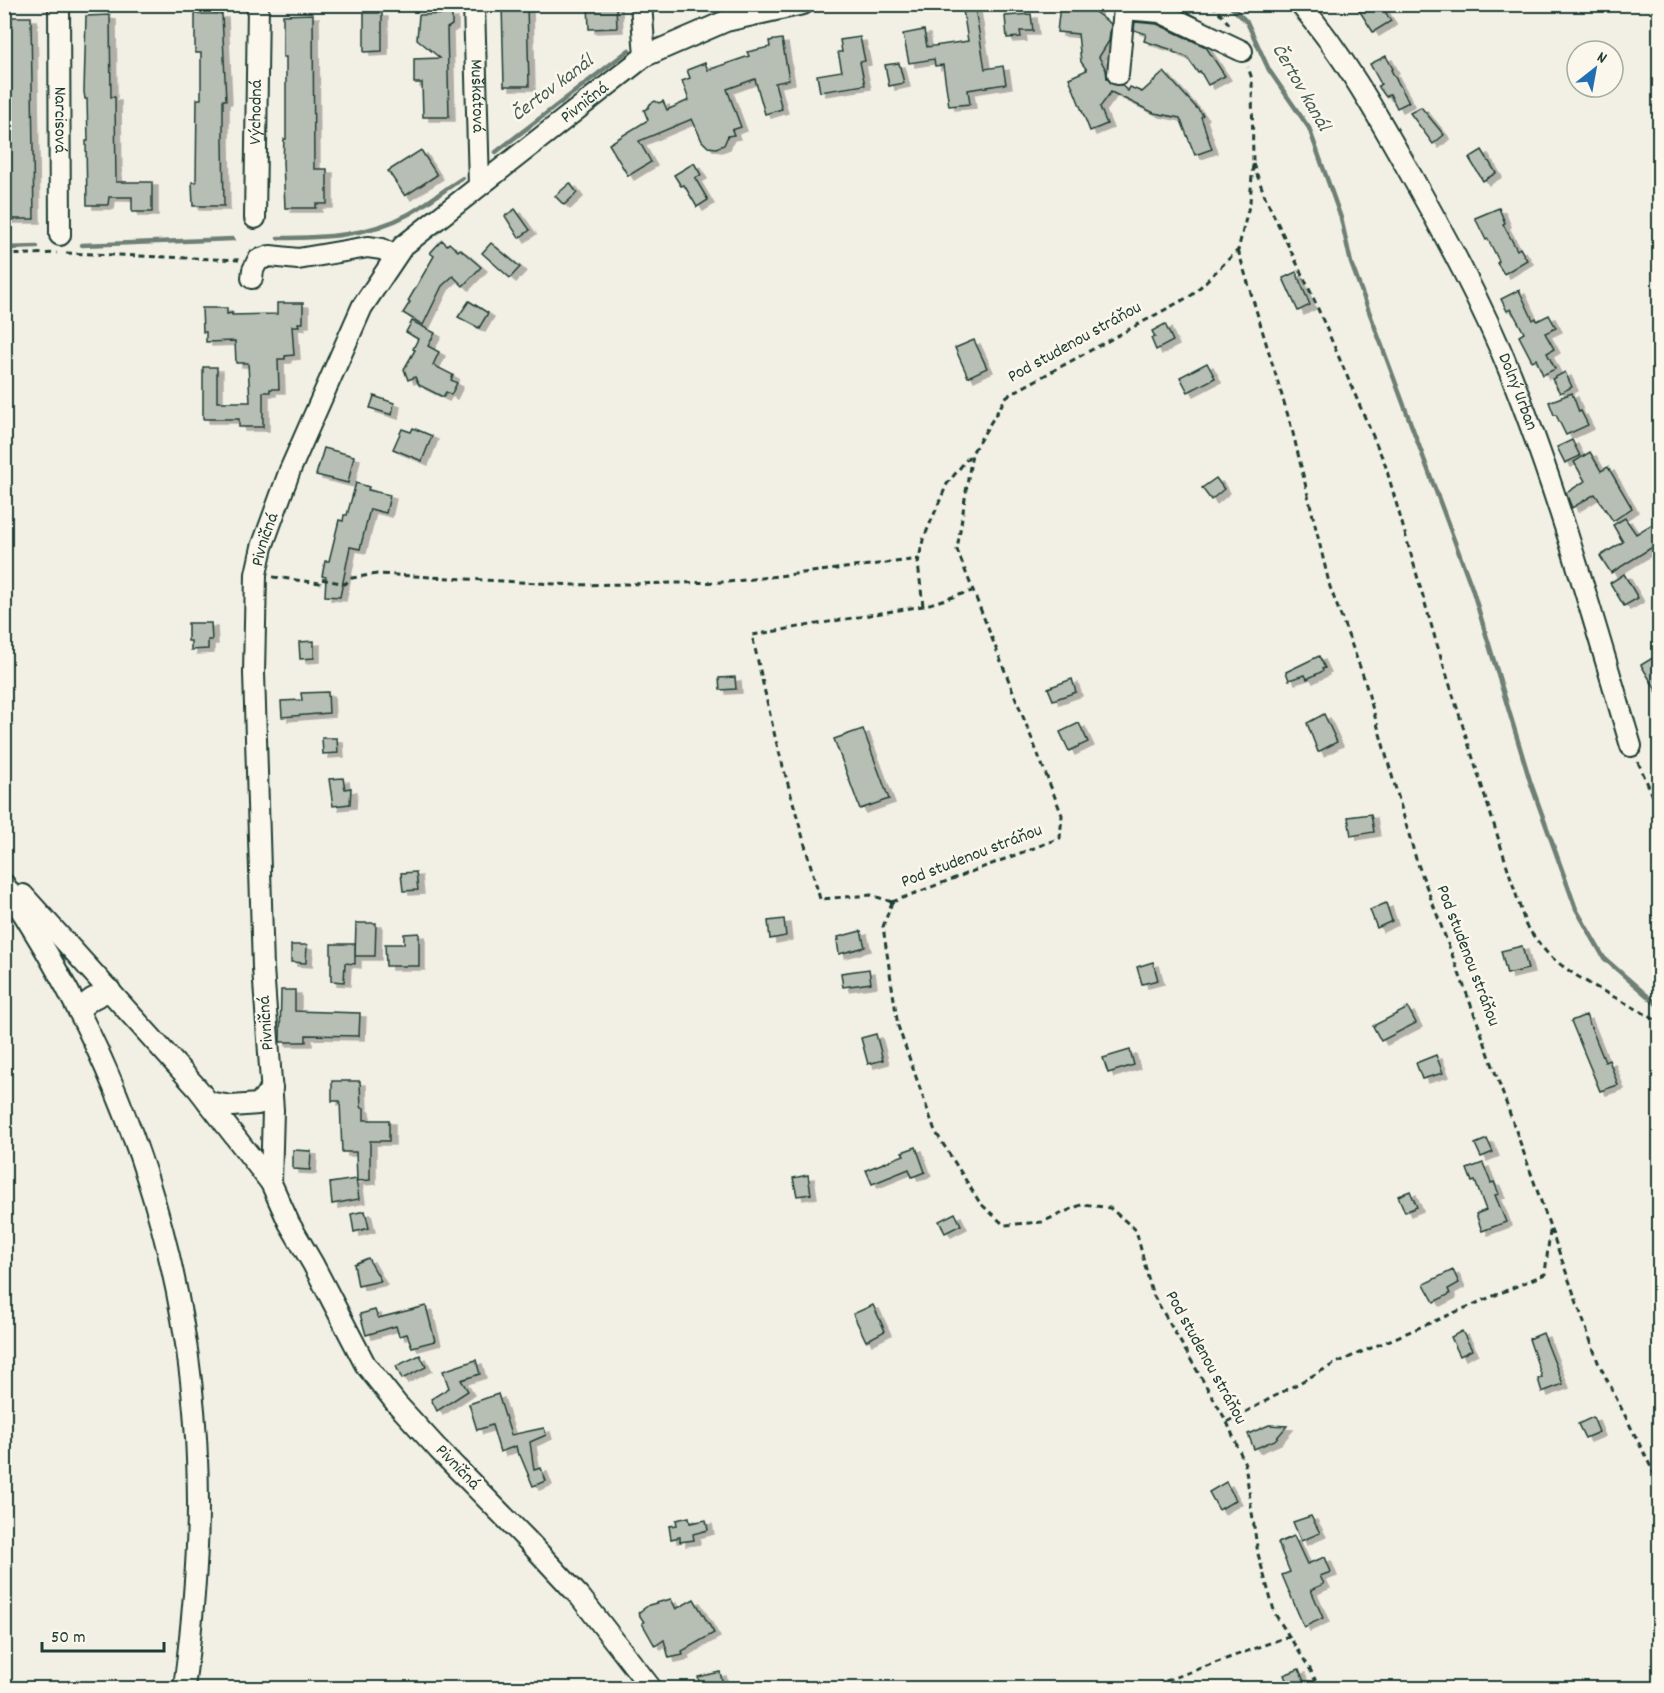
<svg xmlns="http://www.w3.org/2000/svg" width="1664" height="1693" font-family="Dekko,sans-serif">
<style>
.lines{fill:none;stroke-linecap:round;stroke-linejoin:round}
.stream{stroke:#6e7f75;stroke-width:4.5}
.building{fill:#b7beb3;stroke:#1f3d34;stroke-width:1.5;filter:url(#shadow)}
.minor-casing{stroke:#1f3d34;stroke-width:24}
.path{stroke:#1f3d34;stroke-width:3;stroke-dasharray:6 4.5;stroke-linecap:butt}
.minor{stroke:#fbf7ec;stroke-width:20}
.labels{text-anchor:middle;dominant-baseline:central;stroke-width:5;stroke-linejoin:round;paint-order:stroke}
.street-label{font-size:18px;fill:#1f3d34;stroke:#fbf7ec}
.water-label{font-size:20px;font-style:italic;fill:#465e55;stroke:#fbf7ec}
</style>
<defs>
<filter id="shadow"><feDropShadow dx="6" dy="4" stdDeviation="0" flood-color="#0004"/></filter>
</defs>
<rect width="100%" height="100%" fill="#f2f0e5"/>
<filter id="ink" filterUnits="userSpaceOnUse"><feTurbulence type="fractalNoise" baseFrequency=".0167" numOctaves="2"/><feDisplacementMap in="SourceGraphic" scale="12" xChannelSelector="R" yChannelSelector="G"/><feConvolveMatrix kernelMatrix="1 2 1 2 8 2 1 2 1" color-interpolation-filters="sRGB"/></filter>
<g filter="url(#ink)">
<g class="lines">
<g class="stream">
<polyline points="1228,4 1247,22 1269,70 1309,128 1341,218 1351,263 1472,588 1530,781 1576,909 1604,958 1660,1007"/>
<polyline points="496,152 629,50"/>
<path d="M278 238C323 238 369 236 409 214 428 203 445 189 463 178"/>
<polyline points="82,245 233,239"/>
<polyline points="4,248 37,247"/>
</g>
</g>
<g class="building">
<polygon points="502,4 527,4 529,86 504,86"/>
<polygon points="588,4 616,4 617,28 589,29"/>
<polygon points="1355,4 1380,4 1391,21 1373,32"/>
<polygon points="1060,5 1096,8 1095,12 1111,24 1109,41 1099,57 1106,70 1107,78 1112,84 1121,85 1128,91 1130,87 1142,92 1164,72 1203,115 1201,117 1212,149 1195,155 1180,118 1154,113 1111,92 1100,107 1107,124 1090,131 1069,78 1087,70 1081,62 1078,34 1057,32"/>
<polygon points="975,8 985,69 1003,66 1006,84 968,90 970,104 949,106 943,65 935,66 934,59 909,63 903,34 924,30 927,47 968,41 963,10"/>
<polygon points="364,13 382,13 382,51 364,52"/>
<polygon points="195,14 222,14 226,100 223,100 223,139 224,206 193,206 192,182 196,182 197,99 201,99 201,53 195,53"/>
<polygon points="313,14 314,169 327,169 327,204 316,204 316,208 285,208 283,162 284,139 286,139 286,57 283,57 283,15"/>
<polygon points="452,14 452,25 447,28 449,117 423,117 422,83 414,83 414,59 440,58 417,39 419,15"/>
<polygon points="1031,14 1033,31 1020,31 1021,37 1007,38 1005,16"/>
<polygon points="110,15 111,97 115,97 116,182 152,182 152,212 132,212 132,197 109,197 108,205 87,205 86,141 88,141 87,99 85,99 84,92 86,16"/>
<polygon points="5,17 31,17 34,219 4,219"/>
<polygon points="1135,22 1157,24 1206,47 1225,76 1208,85 1200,71 1198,73 1187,57 1173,52 1173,50 1144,41 1146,34 1134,30"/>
<polygon points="860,37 865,61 860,62 865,85 820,92 817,75 842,71 838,52 842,52 840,40"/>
<polygon points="782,39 789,80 775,83 782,109 765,114 755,79 727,89 741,127 732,130 734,135 728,136 724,145 716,148 708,147 702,141 692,119 639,141 651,162 628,176 609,144 648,120 644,110 648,108 650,104 655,101 659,103 663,101 667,110 689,100 682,81 690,78 687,70 705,63 708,70 749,56 747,52 770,47 769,41"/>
<polygon points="1386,56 1393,69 1391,70 1409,102 1397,108 1390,94 1386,97 1378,86 1381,84 1370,64"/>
<polygon points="899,63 904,83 889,86 885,65"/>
<polygon points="1421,107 1444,135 1433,144 1410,113"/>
<polygon points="421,150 437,175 405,196 388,171"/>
<polygon points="1482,150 1496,173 1483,181 1469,158"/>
<polygon points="694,163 701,175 695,178 708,200 697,207 684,185 681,186 674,175"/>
<polygon points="570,183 577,193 564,205 555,196"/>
<polygon points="1499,208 1505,223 1503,224 1517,250 1520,248 1527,260 1504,274 1497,263 1499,261 1488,239 1486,240 1475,218"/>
<polygon points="515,209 530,230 519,238 505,216"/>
<polygon points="442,240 447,245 449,243 458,251 460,249 481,267 463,286 453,276 442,286 423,325 403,313 410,302 408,301 434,256 430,253"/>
<polygon points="491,243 520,267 510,278 482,253"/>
<polygon points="1296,272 1310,305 1298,311 1283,278"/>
<polygon points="1519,290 1533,320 1536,318 1537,321 1549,315 1556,328 1545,333 1554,349 1547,353 1555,369 1543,375 1536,359 1532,361 1519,336 1524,333 1511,309 1507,311 1501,299"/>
<polygon points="469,301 488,313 479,328 458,317"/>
<polygon points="277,303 303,303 303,323 298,323 299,326 292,326 294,355 285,356 285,359 278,359 279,389 270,389 270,392 263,392 263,427 239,427 239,419 203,419 203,367 217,367 217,402 250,402 248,363 236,363 235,341 206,342 206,332 203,332 202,308 227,308 227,314 232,313 232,315 277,314"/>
<polygon points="412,321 435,333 428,346 439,352 433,365 453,375 451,380 457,383 451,395 446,392 443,397 419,385 415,377 408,380 404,369 415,350 413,349 418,339 406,332"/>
<polygon points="1165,324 1173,341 1156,350 1151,338 1155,337 1152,331"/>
<polygon points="974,340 987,368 968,377 955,348"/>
<polygon points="1207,363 1215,378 1188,392 1180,377"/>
<polygon points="1565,372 1572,387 1560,393 1552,379"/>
<polygon points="1572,393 1579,412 1581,411 1588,425 1566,435 1556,415 1554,415 1549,402"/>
<polygon points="374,396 394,403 392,415 370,408"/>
<polygon points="413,428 432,436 422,461 393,449 402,429 411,432"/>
<polygon points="1572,440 1580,456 1565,463 1557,447"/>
<polygon points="324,448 354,456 348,483 316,475"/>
<polygon points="1590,452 1601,471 1608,467 1632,508 1613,521 1595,494 1572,508 1566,493 1585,481 1574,462"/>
<polygon points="1216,478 1224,489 1211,500 1202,488"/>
<polygon points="356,483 369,487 368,490 390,495 386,513 370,509 360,549 350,547 340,597 325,596 326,577 322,576 325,561 329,561 339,520 343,521 344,515 347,515"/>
<polygon points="1625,518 1636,534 1659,520 1659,543 1611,573 1600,556 1623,542 1613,525"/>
<polygon points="1624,574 1638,598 1624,606 1610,583"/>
<polygon points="188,623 211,623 212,640 208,640 208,649 191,650 191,641 188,641"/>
<polygon points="314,641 314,658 300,659 299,642"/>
<polygon points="1659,654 1659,695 1641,665"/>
<polygon points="1319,656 1325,668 1322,669 1323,671 1307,679 1305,675 1289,680 1286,672"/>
<polygon points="735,677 736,689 720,690 719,678"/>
<polygon points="1072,679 1076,692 1053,700 1048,688"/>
<polygon points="328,692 329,713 282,717 281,701 302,700 301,693"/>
<polygon points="1324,714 1337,742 1318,752 1307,723"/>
<polygon points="1079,723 1088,742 1069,751 1060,732"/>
<polygon points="863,729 889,799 860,809 834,739"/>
<polygon points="322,738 337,738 338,753 323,754"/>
<polygon points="343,778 345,789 351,788 350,804 333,806 329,779"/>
<polygon points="1371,814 1374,832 1351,836 1348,817"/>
<polygon points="416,872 418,890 403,891 401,873"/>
<polygon points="1386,903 1392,921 1377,928 1370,910"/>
<polygon points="784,919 786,936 770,939 768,921"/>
<polygon points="356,923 376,923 375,956 355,956"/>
<polygon points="861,931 865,947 839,954 837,940 839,940 838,937"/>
<polygon points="419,933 419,966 386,966 385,944 404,944 404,934"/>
<polygon points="331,944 355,944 355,964 345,963 344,982 331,981"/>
<polygon points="291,945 307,945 306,963 291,962"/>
<polygon points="1522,946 1528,969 1507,974 1501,951"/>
<polygon points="1153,962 1158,980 1142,984 1137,967"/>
<polygon points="869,969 871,983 843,987 841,973"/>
<polygon points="281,990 295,990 295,1011 360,1013 359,1036 306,1035 306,1042 280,1042"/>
<polygon points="1408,1008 1416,1023 1381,1041 1373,1026"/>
<polygon points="1586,1015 1605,1062 1609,1060 1618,1085 1600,1091 1571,1021"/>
<polygon points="876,1034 883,1060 868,1064 861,1038"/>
<polygon points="1130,1050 1134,1065 1108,1073 1103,1058"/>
<polygon points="1436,1055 1443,1073 1422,1079 1416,1063"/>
<polygon points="332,1081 360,1081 361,1108 364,1108 364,1120 389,1120 389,1141 370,1141 370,1180 357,1181 356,1152 342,1152 340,1101 332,1101"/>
<polygon points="1487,1139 1493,1152 1481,1157 1475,1144"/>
<polygon points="916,1147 925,1172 912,1177 909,1169 872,1184 866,1170 904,1155 902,1152"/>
<polygon points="293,1150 311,1151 310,1170 293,1169"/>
<polygon points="1483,1163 1491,1183 1494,1182 1499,1194 1495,1195 1506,1222 1482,1231 1476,1214 1486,1210 1475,1181 1472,1182 1467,1169"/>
<polygon points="808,1175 811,1194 797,1196 793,1178"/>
<polygon points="356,1179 359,1199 332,1204 330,1183"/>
<polygon points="1410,1191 1417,1207 1405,1212 1398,1196"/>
<polygon points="365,1211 369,1228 354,1232 351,1214"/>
<polygon points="955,1213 961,1225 945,1233 939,1221"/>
<polygon points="368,1258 381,1281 358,1286 354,1264"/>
<polygon points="1453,1270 1459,1283 1448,1289 1450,1294 1434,1302 1424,1284"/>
<polygon points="873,1305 885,1331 866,1341 853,1314"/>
<polygon points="426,1306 435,1341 412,1347 407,1334 399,1336 396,1326 366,1335 360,1314 375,1310 378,1318"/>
<polygon points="1462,1331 1472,1350 1460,1356 1451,1337"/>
<polygon points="1543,1333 1563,1384 1542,1392 1538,1379 1542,1377 1529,1339"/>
<polygon points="420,1355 426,1367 402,1379 396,1366"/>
<polygon points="476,1360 480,1374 461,1380 468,1391 437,1411 431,1399 449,1388 443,1371"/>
<polygon points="498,1394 511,1435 544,1428 546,1435 530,1442 534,1470 541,1468 546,1481 533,1486 520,1455 518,1455 516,1446 500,1452 492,1425 477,1430 469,1404"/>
<polygon points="1593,1417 1599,1432 1585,1438 1578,1424"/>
<polygon points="1269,1425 1287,1426 1275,1440 1254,1449 1248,1434"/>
<polygon points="1226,1482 1236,1500 1219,1510 1209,1492"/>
<polygon points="1311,1516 1320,1533 1301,1541 1293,1522"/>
<polygon points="689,1517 690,1523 706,1520 708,1530 693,1534 694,1540 680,1542 680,1537 671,1539 669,1526 677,1525 676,1520"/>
<polygon points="1294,1536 1307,1564 1325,1557 1331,1572 1320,1576 1324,1584 1311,1590 1323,1618 1304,1627 1282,1575 1290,1572 1278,1543"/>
<polygon points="671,1599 676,1609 694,1599 714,1633 682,1651 683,1655 669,1658 664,1640 655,1646 642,1623 644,1622 638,1613 649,1605"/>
<polygon points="1299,1669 1307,1689 1290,1689 1284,1675"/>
<polygon points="720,1672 724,1689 701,1689 698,1677"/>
</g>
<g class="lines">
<g class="minor-casing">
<g id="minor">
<path id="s1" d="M59 4 60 235"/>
<path id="s2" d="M474 4 479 185"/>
<polyline points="641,4 645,56"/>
<path id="s3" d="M1300 4C1343 54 1375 111 1407 168 1445 235 1482 303 1511 375 1559 495 1594 622 1631 746"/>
<polyline points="1124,9 1160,12 1242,51"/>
<polyline points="1118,74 1124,9 1122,4"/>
<path id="s4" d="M255 218 258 4"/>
<polyline points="252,278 253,270 258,260 270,256 298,259 368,247 382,249 395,256"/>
<path d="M4 884C128 1069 198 1279 198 1503 198 1565 192 1627 184 1688"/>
<polyline points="23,895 198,1089 271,1183"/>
<polyline points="79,1009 92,999 110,990"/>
<polyline points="208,1102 232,1106 258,1104 272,1088"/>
<path id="s5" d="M651 1688 581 1598 529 1542 438 1449 396 1403 365 1364 313 1264 289 1223 271 1183 273 1110 263 968 254 673 256 574 262 547 290 470 362 307 403 246 645 56 726 21 803 4"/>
</g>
</g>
<g class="path">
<polyline points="1212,4 1230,25"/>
<path d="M1253 164 1266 199 1312 295 1385 464 1435 638 1526 926C1535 937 1544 952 1556 961 1587 986 1626 1001 1660 1023"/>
<polyline points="1238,250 1292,429 1330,587 1363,675 1416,859 1477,1021 1598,1362 1660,1485"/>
<polyline points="66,253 239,260"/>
<polyline points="4,255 57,253"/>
<polyline points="273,577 320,583 321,579 345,584 352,578 377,574 574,585 728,582 919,559"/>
<polyline points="923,606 918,563 923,540 947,484 971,454"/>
<polyline points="1638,762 1660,812"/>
<polyline points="892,902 1060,838 1062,815 957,550 972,453 1007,396 1192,295 1238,250 1250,202 1253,163 1252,79 1248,67"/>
<polyline points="892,902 883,927 898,1026 935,1131 980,1203 1004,1225 1042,1222 1083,1204 1110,1208 1136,1230 1152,1293 1227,1422 1245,1464 1258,1554 1275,1614 1310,1669 1319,1688"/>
<polyline points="892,902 871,895 820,899 776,741 752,635 923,606 972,591"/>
<polyline points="1227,1422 1336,1363 1545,1274 1550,1231"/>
<polyline points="1146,1688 1289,1636"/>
</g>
<use href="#minor" class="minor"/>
</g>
</g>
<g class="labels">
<g class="street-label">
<text stroke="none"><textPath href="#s2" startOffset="92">Muškátová</textPath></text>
<text stroke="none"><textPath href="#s5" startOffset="1839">Pivničná</textPath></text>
<text stroke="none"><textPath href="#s4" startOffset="106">Východná</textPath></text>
<text stroke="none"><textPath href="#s1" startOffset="116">Narcisová</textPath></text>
<text transform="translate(1075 343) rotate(-29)">Pod studenou stráňou</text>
<text stroke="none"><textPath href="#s3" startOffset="446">Dolný Urban</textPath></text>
<text stroke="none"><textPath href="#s5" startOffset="1282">Pivničná</textPath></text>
<text transform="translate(972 857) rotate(-21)">Pod studenou stráňou</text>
<text transform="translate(1467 956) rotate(69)">Pod studenou stráňou</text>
<text transform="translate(267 1023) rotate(-94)">Pivničná</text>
<text transform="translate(1205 1358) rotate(61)">Pod studenou stráňou</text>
<text transform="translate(457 1468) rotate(46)">Pivničná</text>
</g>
<g class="water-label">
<text transform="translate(1300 88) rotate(60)">Čertov kanál</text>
<text transform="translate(553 89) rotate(-37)">Čertov kanál</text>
</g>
</g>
<rect width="1664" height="1693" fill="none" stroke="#fbf7ec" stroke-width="24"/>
<rect x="12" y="12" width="1640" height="1669" fill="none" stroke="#1f3d34" stroke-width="2" filter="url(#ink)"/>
<g transform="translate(1595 69) rotate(31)"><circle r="28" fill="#fbf7ec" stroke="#a3ada2" stroke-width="1.5"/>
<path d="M0-4.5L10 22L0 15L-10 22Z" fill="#1f6fb2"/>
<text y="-9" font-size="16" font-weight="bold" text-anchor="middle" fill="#1f3d34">N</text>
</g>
<path d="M42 1642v9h122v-9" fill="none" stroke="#1f3d34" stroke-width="3"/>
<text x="51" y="1642" font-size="18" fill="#1f3d34" stroke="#fbf7ec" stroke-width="4.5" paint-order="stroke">50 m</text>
</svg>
